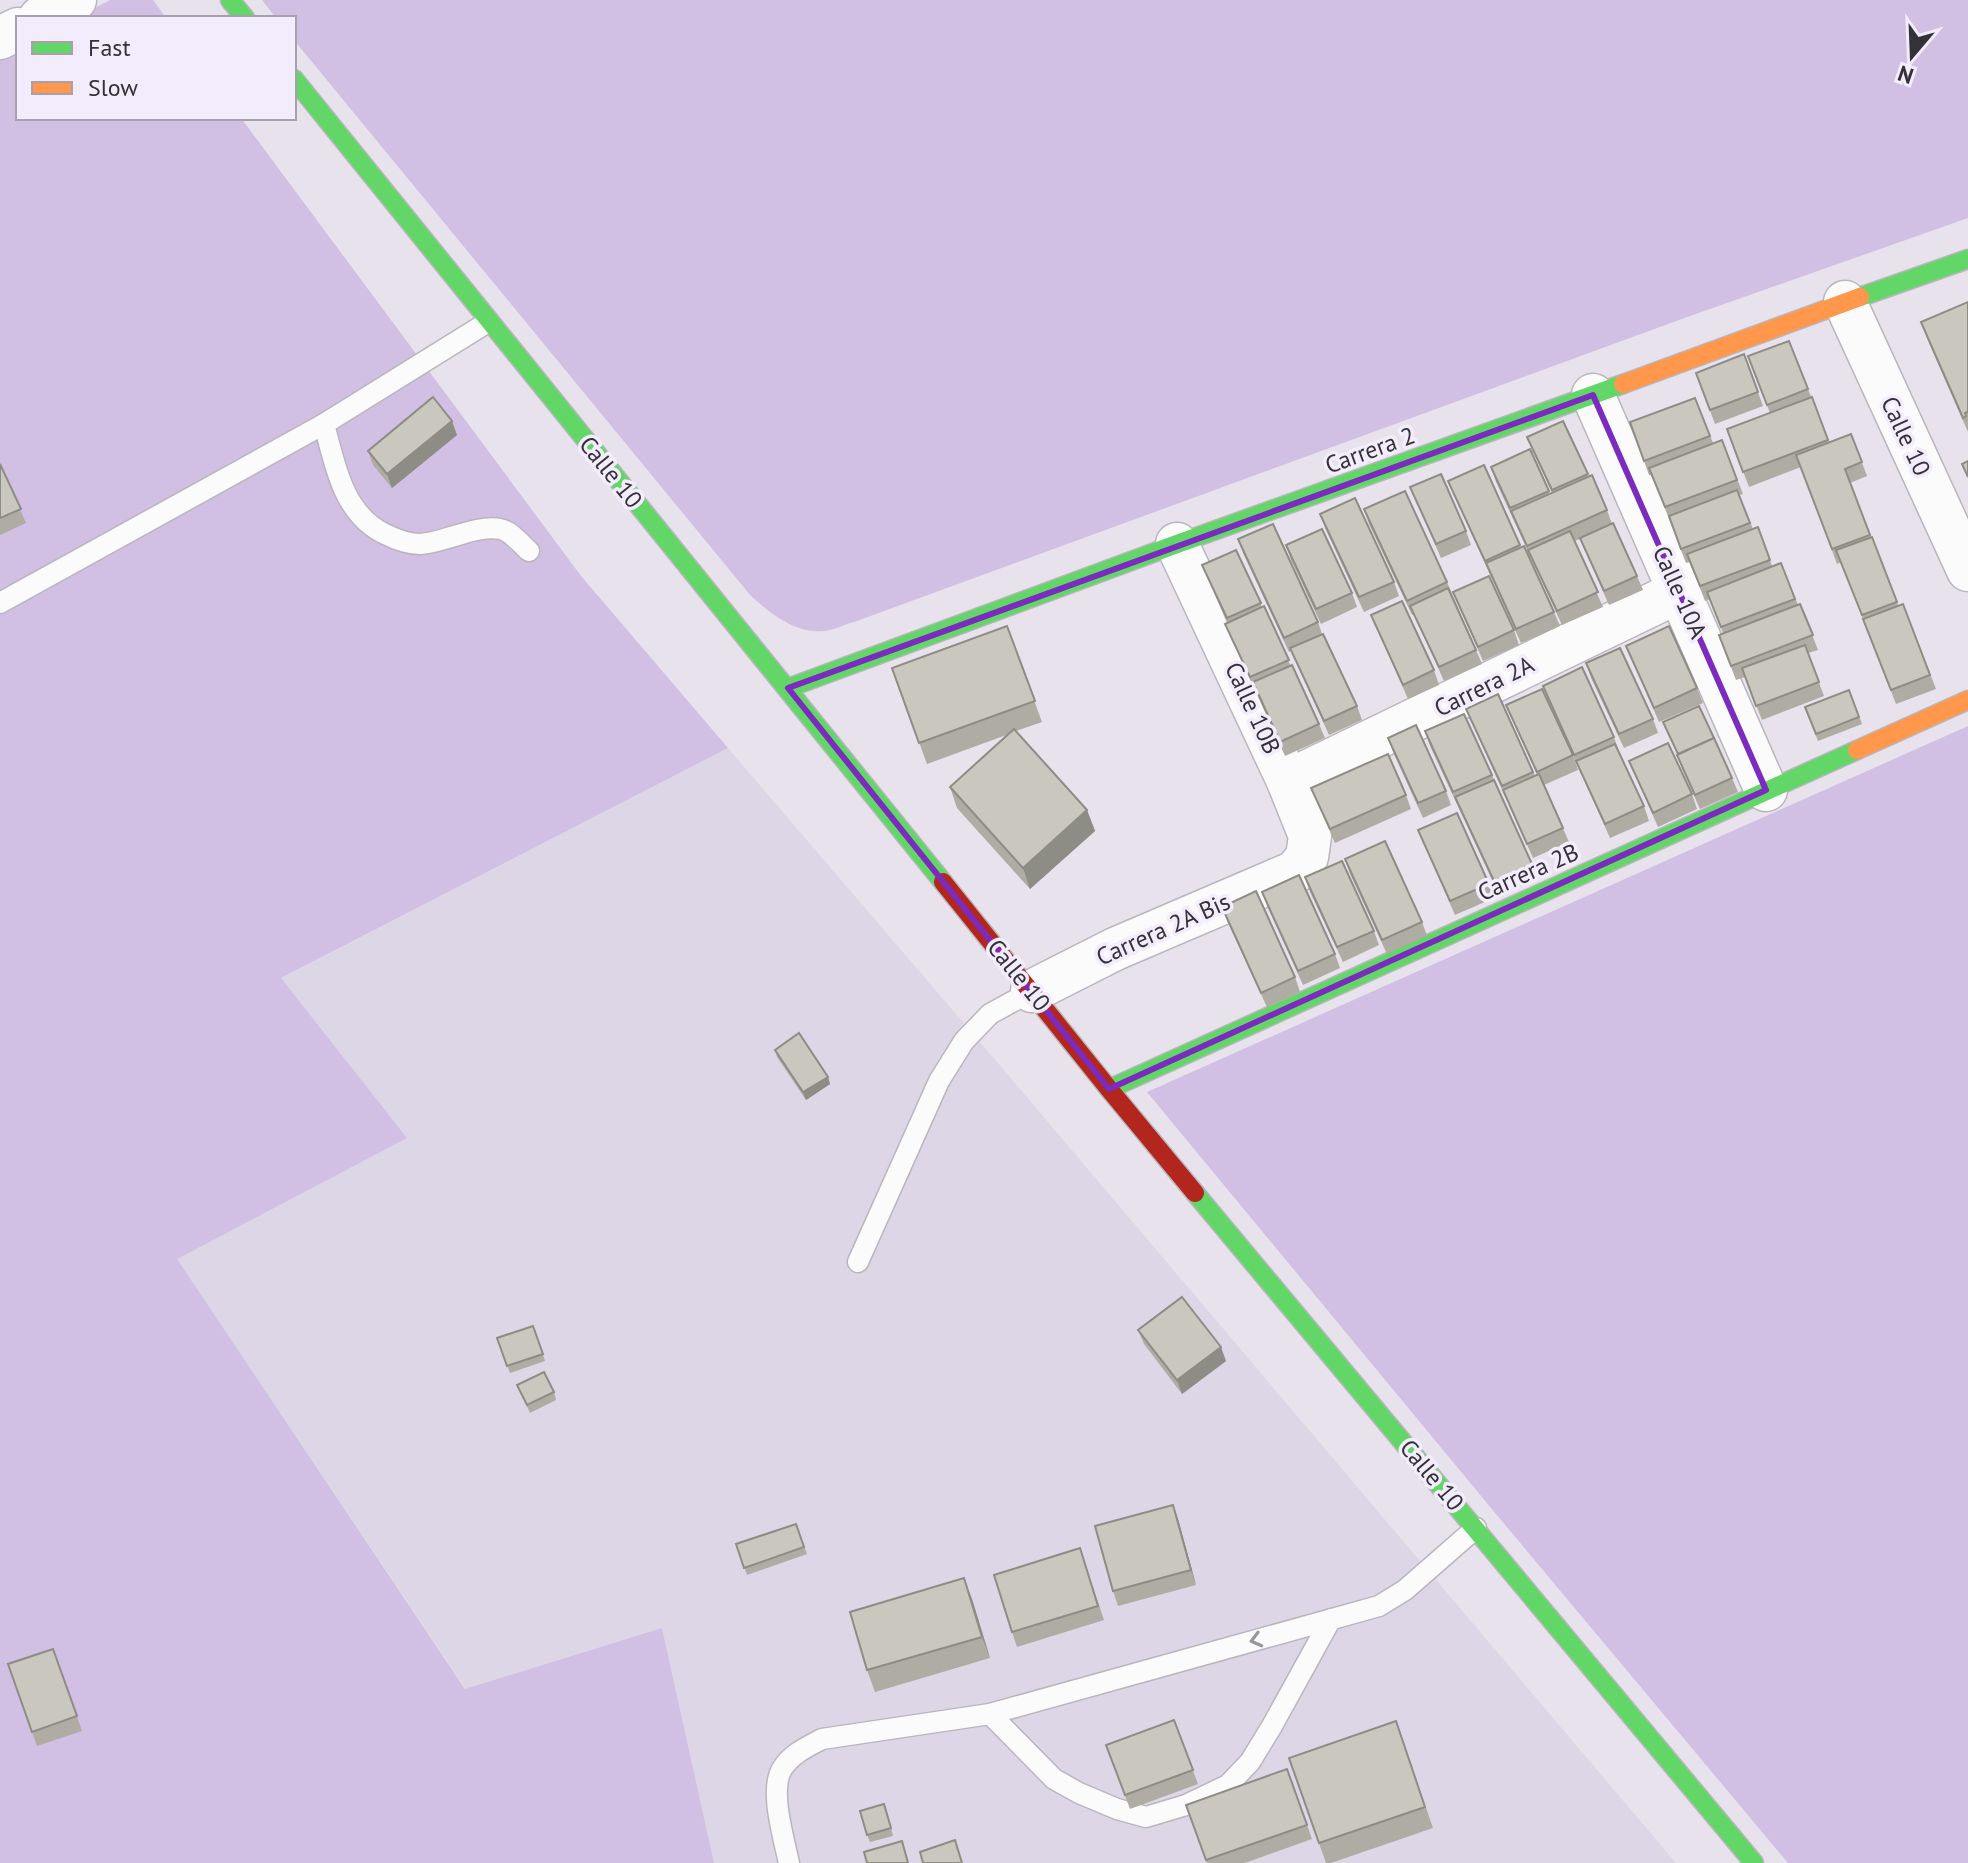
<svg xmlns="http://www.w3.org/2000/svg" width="1968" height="1863" font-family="'PT Sans',sans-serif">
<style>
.built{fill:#ddd6e6}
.green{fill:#d1bfe4}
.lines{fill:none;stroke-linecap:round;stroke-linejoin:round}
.lane-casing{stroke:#b9b6bd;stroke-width:23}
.street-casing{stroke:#b9b6bd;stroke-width:45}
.fast-casing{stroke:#b9b6bd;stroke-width:21}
.slow-casing{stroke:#b9b6bd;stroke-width:21}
.jam-casing{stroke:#b9b6bd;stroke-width:21}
.lane{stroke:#fbfbfc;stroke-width:20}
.street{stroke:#fbfbfc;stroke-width:42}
.fast{stroke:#63d668;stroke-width:18}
.slow{stroke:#ff974d;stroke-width:18}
.jam{stroke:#b3261e;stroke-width:18}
.wall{fill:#aeaca3}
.shaded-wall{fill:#8d8c85}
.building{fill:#cac8be;stroke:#8d8c85;stroke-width:2}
.oneway{stroke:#98969a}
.marked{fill:none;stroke:#7b2cbf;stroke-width:6;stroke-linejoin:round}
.labels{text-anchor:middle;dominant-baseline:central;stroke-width:7;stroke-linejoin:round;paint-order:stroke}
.street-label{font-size:24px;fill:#343137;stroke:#f3ecfc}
</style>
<rect width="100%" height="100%" fill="#e7e2ec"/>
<polygon class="built" points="728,748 992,1056 1676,1863 714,1863 662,1628 466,1689 176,1258 407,1138 280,979"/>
<g class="green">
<polygon points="110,0 153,0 166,18 76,18"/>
<path d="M262 0H1968V218L1690 316 854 622C846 624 838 628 830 630 800 637 772 615 751 596L294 40V18H276Z"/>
<polygon points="18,49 18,118 241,118 581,576 728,748 281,978 407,1138 177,1259 465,1689 662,1628 714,1863 0,1863 0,58"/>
<polygon points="1968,726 1968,1863 1788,1863 1496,1514 1147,1092"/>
</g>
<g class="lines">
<g class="lane-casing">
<g id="lane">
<path d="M324 424C335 465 343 514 385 534 395 539 409 544 420 544 443 543 478 524 500 529 511 531 521 544 529 551"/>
<polyline points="0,603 324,424 488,322"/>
<polyline points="858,1262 939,1081 964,1041 990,1014 1032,991"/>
<polyline points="990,1714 1054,1779 1079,1793 1117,1809 1146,1817 1186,1805 1228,1785 1250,1762 1272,1726 1331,1619"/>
<path d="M789 1863C784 1839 769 1790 782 1769 791 1754 807 1747 822 1739L990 1714 1379 1606 1405 1590 1476 1528"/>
</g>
</g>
<g class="street-casing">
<g id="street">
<polyline points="40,18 75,0"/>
<polyline points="0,38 18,29"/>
<polyline points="1845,302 1968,570"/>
<polyline points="1593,395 1766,790"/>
<polyline points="1288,781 1680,591"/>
<polyline points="1032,991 1115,949 1295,872 1307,857 1310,836 1288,781 1177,544"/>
</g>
</g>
<g class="fast-casing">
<g id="fast">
<polyline points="230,0 245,18"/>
<path d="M294 79C509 348 728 613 943 882"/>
<polyline points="1860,297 1968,259"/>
<polyline points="788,688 1177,544 1623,384"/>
<polyline points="1109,1089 1857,750"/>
<polyline points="1195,1193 1754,1863"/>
</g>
</g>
<g class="slow-casing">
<g id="slow">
<polyline points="1623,384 1860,297"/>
<polyline points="1857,750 1968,700"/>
</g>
</g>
<g class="jam-casing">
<polyline id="jam" points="943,882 1109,1089 1195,1193"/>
</g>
<use href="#lane" class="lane"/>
<use href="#street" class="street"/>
<use href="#fast" class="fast"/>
<use href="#slow" class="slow"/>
<use href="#jam" class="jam"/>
</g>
<g class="wall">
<polygon points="1968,302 1968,432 1929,343 1921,322"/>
<polygon points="1789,341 1829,442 1851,434 1867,476 1850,483 1898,605 1903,604 1936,689 1896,704 1841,562 1837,564 1801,467 1749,487 1727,429 1770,413 1748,356"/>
<polygon points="1744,354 1763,406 1715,424 1696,373"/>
<polygon points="1695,398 1713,443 1722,440 1743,494 1739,495 1753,529 1758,527 1772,566 1781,563 1798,605 1800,604 1818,650 1808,653 1824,696 1762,720 1745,677 1736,680 1719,635 1723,633 1710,599 1705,601 1690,562 1686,563 1652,475 1649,475 1630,422"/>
<polygon points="1563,421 1588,476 1607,510 1612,524 1637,576 1643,590 1609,605 1580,539 1574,541 1603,607 1562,625 1496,482 1491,467 1530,449 1550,494 1552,493 1527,437"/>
<polygon points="457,435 392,488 373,465 368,451"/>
<polygon points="0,464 26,523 0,535"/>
<polygon points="1484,465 1521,548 1554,612 1560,626 1521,643 1454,495 1448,481"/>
<polygon points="1410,487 1466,531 1471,545 1441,558"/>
<polygon points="1364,509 1447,582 1482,664 1444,681 1414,614 1412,615 1369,524"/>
<polygon points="1320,514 1394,582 1399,596 1364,612 1325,528"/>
<polygon points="1238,539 1318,622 1322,634 1357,706 1362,720 1329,735 1291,651 1289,652 1243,553"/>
<polygon points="1286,545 1352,593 1357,607 1321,624 1291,560"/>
<polygon points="1236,550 1262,607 1319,724 1325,738 1285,756 1231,638 1225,624 1227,623 1202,565"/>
<polygon points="1453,592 1514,630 1519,645 1483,661"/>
<polygon points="1371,615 1434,670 1439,685 1408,699"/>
<polygon points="1007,626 1042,722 1016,731 1087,810 1095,831 1030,889 957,808 950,787 1009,734 927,764 892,668"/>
<polygon points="1626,646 1697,688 1703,703 1659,722"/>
<polygon points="1586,663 1653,719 1658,733 1624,748 1591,678"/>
<polygon points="1543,686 1614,737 1619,752 1644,806 1649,821 1610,838 1548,700"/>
<polygon points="1849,690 1862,724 1818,741 1805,707"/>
<polygon points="1498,694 1535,776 1537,775 1506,705 1573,755 1578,770 1544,785 1569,842 1533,858 1472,723 1466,709"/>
<polygon points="1663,722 1732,778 1738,792 1700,809 1682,769 1677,754"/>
<polygon points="1425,731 1492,775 1537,878 1499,895 1430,746"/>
<polygon points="1388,738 1446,791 1451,805 1423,818 1393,752"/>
<polygon points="1629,761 1692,794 1697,809 1658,827"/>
<polygon points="1311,788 1406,795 1411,809 1335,843"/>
<polygon points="1418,830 1489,884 1494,898 1455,915"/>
<polygon points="1345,859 1422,922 1427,936 1387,954 1350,874"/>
<polygon points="1305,877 1374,931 1379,945 1343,962 1310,892"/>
<polygon points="1262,892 1335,954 1340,968 1303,985 1267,906"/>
<polygon points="1222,907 1295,977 1300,992 1267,1007 1227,921"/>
<polygon points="775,1050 828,1077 830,1084 806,1100 777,1057"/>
<polygon points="533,1326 545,1361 510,1373 497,1338"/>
<polygon points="1138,1330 1226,1361 1182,1394 1144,1344"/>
<polygon points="517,1385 554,1392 556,1400 530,1413"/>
<polygon points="1178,1519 1196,1585 1118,1606 1113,1591"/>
<polygon points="796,1524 807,1554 747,1575 736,1544"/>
<polygon points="1085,1563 1104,1620 1017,1647 1012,1632"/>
<polygon points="972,1599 990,1658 875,1692 867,1670"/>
<polygon points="53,1649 82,1731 37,1746 8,1664"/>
<polygon points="1174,1720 1198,1784 1130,1809 1106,1745"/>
<polygon points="1396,1721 1433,1828 1331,1863 1326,1863 1289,1758"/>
<polygon points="1287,1769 1312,1839 1245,1863 1207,1863 1186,1805"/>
<polygon points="887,1812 893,1836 870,1842 867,1835"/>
</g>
<g class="shaded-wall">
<polygon points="452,421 457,435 392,488 387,474"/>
<polygon points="1087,810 1095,831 1030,889 1023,868"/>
<polygon points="828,1077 830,1084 806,1100 803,1092"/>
<polygon points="1221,1347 1226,1361 1182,1394 1177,1380"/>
<polygon points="1173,1505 1178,1519 1196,1585 1191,1570"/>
<polygon points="964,1578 972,1599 990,1658 982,1637"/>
</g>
<g class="building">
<polygon points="1968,302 1968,412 1965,413 1966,416 1963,418 1921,322"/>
<polygon points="1789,341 1808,389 1767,405 1748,356"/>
<polygon points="1744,354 1758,392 1710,410 1696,373"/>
<polygon points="433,397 452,421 387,474 368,451"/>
<polygon points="1812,397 1828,440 1743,472 1727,429"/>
<polygon points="1695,398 1710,436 1644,461 1630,422"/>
<polygon points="1563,421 1588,474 1552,490 1527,437"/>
<polygon points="1851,434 1862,462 1845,469 1870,535 1832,549 1796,455"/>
<polygon points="1722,440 1737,480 1665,507 1649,468"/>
<polygon points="1530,449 1549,491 1510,508 1491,467"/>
<polygon points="1968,461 1968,477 1962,464"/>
<polygon points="0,464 21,509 0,518"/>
<polygon points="1484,465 1520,545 1485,561 1448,481"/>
<polygon points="1441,474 1466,531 1436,544 1410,487"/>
<polygon points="1592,475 1607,510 1527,546 1511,511"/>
<polygon points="1737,490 1750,523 1681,549 1669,516"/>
<polygon points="1405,491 1447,582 1407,601 1364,509"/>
<polygon points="1355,498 1394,582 1359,597 1320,514"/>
<polygon points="1613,523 1637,576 1604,591 1580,538"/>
<polygon points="1273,524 1318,622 1284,638 1238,539"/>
<polygon points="1758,527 1770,560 1700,586 1687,554"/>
<polygon points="1322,529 1352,593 1316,609 1286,545"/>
<polygon points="1570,531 1598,592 1557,611 1528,550"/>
<polygon points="1872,537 1897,602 1862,615 1836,550"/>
<polygon points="1524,546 1554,612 1516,629 1486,563"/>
<polygon points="1236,550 1261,603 1227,618 1202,565"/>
<polygon points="1781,563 1795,599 1721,627 1707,592"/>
<polygon points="1489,576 1514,630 1478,647 1453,592"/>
<polygon points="1448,588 1476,650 1439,667 1410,606"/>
<polygon points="1402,601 1434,670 1403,685 1371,615"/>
<polygon points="1800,604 1813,635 1731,666 1719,635"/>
<polygon points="1903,604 1930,675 1891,690 1863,619"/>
<polygon points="1264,606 1289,660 1250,677 1225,624"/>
<polygon points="1007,626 1035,701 919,743 892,668"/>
<polygon points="1669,626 1697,688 1654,708 1626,646"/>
<polygon points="1323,634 1357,706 1324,721 1290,648"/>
<polygon points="1805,645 1819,682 1756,706 1742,668"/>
<polygon points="1620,648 1653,719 1619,734 1586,663"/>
<polygon points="1292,665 1319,724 1280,742 1253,682"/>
<polygon points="1582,667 1614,737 1574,755 1543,686"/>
<polygon points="1542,689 1573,755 1537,772 1506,705"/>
<polygon points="1849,690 1859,717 1816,734 1805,707"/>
<polygon points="1498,694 1533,772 1502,786 1466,709"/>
<polygon points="1699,706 1714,738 1678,754 1663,722"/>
<polygon points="1464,714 1492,775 1453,792 1425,731"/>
<polygon points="1416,725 1446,791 1418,803 1388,738"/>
<polygon points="1014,729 1087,810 1023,868 950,787"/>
<polygon points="1714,738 1732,778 1695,795 1677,755"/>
<polygon points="1668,743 1692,794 1653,813 1629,761"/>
<polygon points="1615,744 1644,806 1605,824 1576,761"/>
<polygon points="1388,754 1406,795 1330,829 1311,788"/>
<polygon points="1539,774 1563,828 1527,844 1503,790"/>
<polygon points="1494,780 1532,864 1494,881 1455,797"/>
<polygon points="1457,813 1489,884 1450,901 1418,830"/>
<polygon points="1385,841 1422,922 1382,940 1345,859"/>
<polygon points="1342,861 1374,931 1337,947 1305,877"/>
<polygon points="1299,875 1335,954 1298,971 1262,892"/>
<polygon points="1256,891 1295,977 1261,993 1222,907"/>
<polygon points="799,1033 828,1077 803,1092 775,1050"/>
<polygon points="1182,1297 1221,1347 1177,1380 1138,1330"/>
<polygon points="533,1326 543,1354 507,1366 497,1338"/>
<polygon points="544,1372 554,1392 527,1405 517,1385"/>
<polygon points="1173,1505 1191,1570 1113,1591 1095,1526"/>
<polygon points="796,1524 804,1547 744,1568 736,1544"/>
<polygon points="1080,1548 1098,1606 1012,1632 994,1575"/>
<polygon points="964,1578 982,1637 867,1670 850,1612"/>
<polygon points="53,1649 77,1716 32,1732 8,1664"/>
<polygon points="1174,1720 1193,1770 1125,1795 1106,1745"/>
<polygon points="1396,1721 1425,1807 1319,1843 1289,1758"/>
<polygon points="1287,1769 1307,1825 1206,1860 1186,1805"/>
<polygon points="884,1804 891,1828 867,1835 860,1811"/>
<polygon points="955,1840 962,1863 923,1863 920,1852"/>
<polygon points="902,1841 908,1863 867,1863 864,1852"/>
</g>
<defs><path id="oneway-chevron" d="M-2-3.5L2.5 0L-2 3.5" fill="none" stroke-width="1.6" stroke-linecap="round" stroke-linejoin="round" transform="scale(2)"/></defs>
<use class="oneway" href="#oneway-chevron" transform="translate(1256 1640) rotate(165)"/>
<path class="marked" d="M1593 395 1766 790 1109 1089 788 688Z"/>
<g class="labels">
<g class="street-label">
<text transform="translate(1906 436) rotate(65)">Calle 10</text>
<text transform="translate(1370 450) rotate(-20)">Carrera 2</text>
<text transform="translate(611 472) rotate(51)">Calle 10</text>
<text transform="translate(1680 592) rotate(66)">Calle 10A</text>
<text transform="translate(1484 686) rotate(-26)">Carrera 2A</text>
<text transform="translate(1253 708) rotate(65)">Calle 10B</text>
<text transform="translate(1528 872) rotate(-24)">Carrera 2B</text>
<text transform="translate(1163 929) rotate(-24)">Carrera 2A Bis</text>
<text transform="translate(1019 975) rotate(51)">Calle 10</text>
<text transform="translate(1432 1475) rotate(50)">Calle 10</text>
</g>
</g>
<rect x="16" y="16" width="280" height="104" fill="#f3ecfc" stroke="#a7a1ad" stroke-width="2"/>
<rect x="32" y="42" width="40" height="12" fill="#63d668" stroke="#a7a1ad" stroke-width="2"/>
<text x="88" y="56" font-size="24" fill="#343137">Fast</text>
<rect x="32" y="82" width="40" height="12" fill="#ff974d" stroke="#a7a1ad" stroke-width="2"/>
<text x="88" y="96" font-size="24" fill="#343137">Slow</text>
<g transform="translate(1912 56) rotate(199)" stroke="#f3ecfc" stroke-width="6" paint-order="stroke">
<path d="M0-6L14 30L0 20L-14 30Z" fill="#343137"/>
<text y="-12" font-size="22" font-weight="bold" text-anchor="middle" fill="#343137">N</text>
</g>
</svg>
